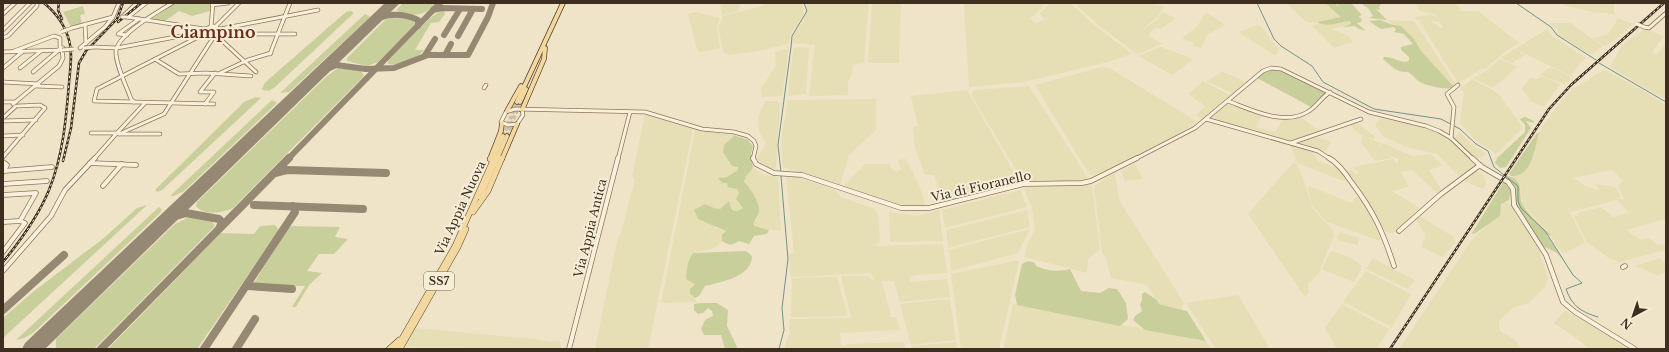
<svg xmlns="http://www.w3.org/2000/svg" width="1669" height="352" font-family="'Libre Baskerville',serif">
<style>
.farmland{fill:#e6deb5;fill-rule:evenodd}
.green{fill:#c9cf9b}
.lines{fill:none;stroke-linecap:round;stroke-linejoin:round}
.stream{stroke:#6f938a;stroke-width:1}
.taxiway-far1{stroke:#968974;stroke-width:6}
.taxiway{stroke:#968974;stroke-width:8}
.runway{fill:#968974;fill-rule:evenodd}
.major-tunnel{stroke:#ccc0a6;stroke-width:4;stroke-dasharray:4 2;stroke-linecap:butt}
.minor-far1-casing{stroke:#8d765c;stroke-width:4.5}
.minor-casing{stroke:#8d765c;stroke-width:5.5}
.major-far1-casing{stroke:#5b4430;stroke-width:5.5}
.major-casing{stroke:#5b4430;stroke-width:6}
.minor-far1{stroke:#faf1dc;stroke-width:3}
.minor{stroke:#faf1dc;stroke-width:4}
.major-far1{stroke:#f3d9a0;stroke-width:4}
.major{stroke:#f3d9a0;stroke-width:5}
.rail-casing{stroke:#3d2e20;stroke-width:2.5}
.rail{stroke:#f7eed8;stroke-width:1;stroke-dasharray:2.5;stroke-linecap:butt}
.minor-bridge-casing{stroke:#8d765c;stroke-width:4.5;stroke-linecap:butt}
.minor-bridge{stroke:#faf1dc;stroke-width:3}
.labels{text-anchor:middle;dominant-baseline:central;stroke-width:4;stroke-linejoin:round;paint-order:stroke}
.shield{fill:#f7eed8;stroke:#756857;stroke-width:1}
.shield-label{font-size:11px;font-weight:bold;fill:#3d2e20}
.street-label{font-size:12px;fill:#3d2e20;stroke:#f7eed8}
.district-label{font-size:16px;font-weight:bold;fill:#6b2e1e;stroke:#f7eed8}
</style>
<rect width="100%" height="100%" fill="#f0e4c8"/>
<g class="farmland">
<polygon points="720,3 744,3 740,5 738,11 722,15"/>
<polygon points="762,3 802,3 804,12 799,24 791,33 788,44 759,51 729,55 724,53 718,28 723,16 762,6"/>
<polygon points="805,3 869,3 864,63 853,65 852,75 848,81 848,95 809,96 815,45 792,43 793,35 804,21 804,15 807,10"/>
<polygon points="872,3 901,3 899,63 870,63 868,62"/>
<polygon points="964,3 1046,3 1035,15 1029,18 1036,23 1045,20 1040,14 1049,3 1070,3 1093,24 1132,54 1108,62 1024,82 969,87"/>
<polygon points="1074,3 1153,3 1164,7 1158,16 1145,27 1144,29 1159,18 1162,12 1175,18 1172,22 1166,24 1167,25 1160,29 1155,28 1149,34 1150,37 1162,44 1137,54 1105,30 1134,34 1138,33 1132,34 1103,29"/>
<polygon points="1286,3 1325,3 1341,17 1310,23 1304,20"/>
<polygon points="1415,3 1454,3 1461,9 1459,11 1478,11 1519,43 1503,53 1485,69 1482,69 1458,83 1419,21 1429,21 1439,26 1439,28 1443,28 1440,22 1417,20 1415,17 1430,15 1435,16 1439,21 1435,14 1420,11"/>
<polygon points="1565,3 1614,3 1614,14 1593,12 1562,5"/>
<polygon points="696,12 720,18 717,27 720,48 718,49 700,52 697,49 688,14"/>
<polygon points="1206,12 1225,25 1207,35 1201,48 1193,46 1194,43 1182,38 1197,27"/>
<polygon points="1617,18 1633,24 1617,38 1605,46 1593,38 1607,35 1616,23"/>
<polygon points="1387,20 1414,21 1418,27 1408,27 1418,27 1456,85 1454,87 1421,51 1414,39 1401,26 1393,25"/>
<polygon points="1350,21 1351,24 1332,29 1349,36 1353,42 1334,48 1312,26 1315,24 1326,25"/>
<polygon points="1550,23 1570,23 1603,46 1592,54 1589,54 1559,35 1557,29"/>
<polygon points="1258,25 1265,30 1271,41 1279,49 1276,56 1238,32"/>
<polygon points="1547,29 1552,36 1586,58 1581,62 1571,76 1515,49"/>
<polygon points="1645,29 1664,36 1654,49 1653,53 1656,54 1666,44 1666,100 1610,67 1622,45"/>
<polygon points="797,47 809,48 806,94 788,96 793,50"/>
<polygon points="1161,47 1191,58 1192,60 1172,75 1139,56"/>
<polygon points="789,48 782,96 762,97 761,88 776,66 775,52"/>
<polygon points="1514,49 1525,55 1512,63 1501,58"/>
<polygon points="1500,59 1517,67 1493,88 1473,78 1486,71"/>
<polygon points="1102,67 1109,68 1198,122 1143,154 1093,176 1089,174 1035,85"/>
<polygon points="1551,67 1571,77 1569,81 1564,84 1539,75"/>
<path d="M1605 70 1644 91 1666 105V221L1661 220 1626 230 1641 240 1649 238 1658 245 1662 244 1666 246V250L1619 262 1610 259 1587 242 1574 217 1578 215 1577 213 1601 207 1613 217 1629 213 1617 200 1571 212 1564 199 1585 243 1564 253 1559 249 1549 233 1523 205 1520 187 1511 176H1516L1537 138 1540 130 1558 105 1573 88 1585 82H1589L1588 80 1591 77ZM1612 170 1623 181 1618 186 1624 199H1616L1621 197 1616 187 1596 184 1599 190 1587 187 1573 178Z"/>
<polygon points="1223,72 1242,80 1244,83 1232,93 1206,81"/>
<polygon points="1541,76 1560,84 1544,107 1532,102 1522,89 1530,78 1538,79"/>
<polygon points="1472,79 1498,93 1523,128 1496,154 1475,140 1460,123 1464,93 1461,88"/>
<polygon points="1203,81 1230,95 1202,119 1196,115 1204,108 1204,105 1188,94"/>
<polygon points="1029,86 1088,178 1085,180 1080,182 1023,182 971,94 975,90"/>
<polygon points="967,90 1020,183 944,203 934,175 925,175 915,148 913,127 918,126 911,96"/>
<polygon points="876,99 876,130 849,155 840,185 783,167 781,141 788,100"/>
<polygon points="765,101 777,101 780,103 776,169 770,169 757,159 765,145 765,142 759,131 758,117"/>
<polygon points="1229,102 1263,114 1256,127 1275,132 1284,118 1300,117 1320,131 1290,142 1209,119"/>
<polygon points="645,115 693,129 648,349 595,349 618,237 621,233 632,190 635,182 632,176"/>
<polygon points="1381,118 1420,125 1447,137 1473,162 1475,166 1460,177 1437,154 1406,147 1383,136 1375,125"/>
<polygon points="1356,122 1375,137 1374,139 1367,138 1381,143 1377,151 1383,143 1412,156 1430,154 1443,165 1429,170 1441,189 1437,193 1412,170 1401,172 1409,187 1392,191 1420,208 1394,233 1387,232 1383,229 1365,196 1345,172 1352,170 1356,174 1360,173 1352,167 1393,159 1397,164 1399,159 1388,155 1392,158 1375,161 1361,142 1363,136 1356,132 1351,125 1351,124"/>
<polygon points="697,130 732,135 733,137 731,139 738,170 727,177 720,176 737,189 743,208 737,211 732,210 729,201 720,209 714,208 704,204 715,228 726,231 722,235 722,241 715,248 693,253 689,259 695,284 690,289 690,294 697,302 661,303 695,131"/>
<polygon points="1460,132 1471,144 1486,154 1476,160 1453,139"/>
<polygon points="1313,136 1331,142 1325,152 1294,143"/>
<polygon points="1290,144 1312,151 1318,161 1337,168 1348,181 1341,180 1297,163"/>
<polygon points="906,159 919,185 925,203 923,206 897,205 843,187 865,164 889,164 891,168 897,172 901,169 898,160"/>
<polygon points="1293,163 1297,164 1306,186 1311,206 1332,230 1334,235 1319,273 1308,284 1309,292 1305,297 1248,214"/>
<polygon points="1135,164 1143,179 1125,181 1121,171"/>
<polygon points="753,168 764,175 778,177 781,231 754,227 753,223 759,211 758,204 744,182 746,176"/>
<polygon points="1475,170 1484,176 1486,184 1483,189 1462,180"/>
<polygon points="1115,173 1119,200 1184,303 1181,309 1159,304 1147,285 1111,278 1106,258 1102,252 1094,186"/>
<polygon points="794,176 835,190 841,197 875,209 878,214 880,241 875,246 943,244 947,273 915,275 910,277 910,282 947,279 950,297 900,302 894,281 882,281 891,317 896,317 900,330 840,333 841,345 844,346 848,344 904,342 906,349 784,349 789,335 790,319 851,318 841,276 869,276 873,280 877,281 874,279 871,273 791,277 789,254 794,253 786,178"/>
<polygon points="1090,185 1092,187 1100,249 1088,259 1087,273 1025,257 1027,245 1035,229 1032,208 1024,188 1041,186"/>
<polygon points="1309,186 1352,203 1356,197 1363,199 1382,240 1377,240 1327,222 1311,204 1308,187"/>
<polygon points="1020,190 1027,207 945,228 942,210"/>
<polygon points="1505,201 1510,204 1538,249 1548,278 1545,287 1529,303 1514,307 1499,321 1500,331 1514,339 1522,349 1399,349 1471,241 1491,221 1500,216 1501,204"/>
<polygon points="939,210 943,241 890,242 889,212 917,216"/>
<polygon points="1027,210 1030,227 948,248 946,230"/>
<polygon points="1419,216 1454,237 1455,242 1442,257 1422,247 1425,234 1416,219"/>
<polygon points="1030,229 1018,253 951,271 949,250"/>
<polygon points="1340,232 1359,238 1358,245 1340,241 1337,238"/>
<polygon points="1333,251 1351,258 1361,265 1361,270 1354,282 1323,270 1322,268 1329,254"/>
<polygon points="1373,258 1387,266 1415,280 1408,289 1366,269"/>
<polygon points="1660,258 1666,263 1666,273 1658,275 1635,266"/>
<polygon points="1014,261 1019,261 999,349 961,349 951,274"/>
<polygon points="1366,271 1411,294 1392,327 1343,302"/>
<polygon points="837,277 848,316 791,317 792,278"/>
<polygon points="1238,295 1270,349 1216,349 1186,303"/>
<polygon points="950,299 956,340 911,345 900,304"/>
<polygon points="1013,304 1206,341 1211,349 1003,349"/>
<polygon points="1342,304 1389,329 1377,349 1337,349 1325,328"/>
<polygon points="1565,311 1612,336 1630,349 1588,349 1583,343 1559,326 1553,324"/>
<polygon points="415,328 535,339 551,342 560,341 561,347 561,349 406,347"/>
<polygon points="956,342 957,349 912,349 911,346"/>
</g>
<g class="green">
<polygon points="174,3 211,3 210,11 192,16 179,11 165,21 152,19"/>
<path d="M403 3H437C424 16 416 17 398 12L397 9Z"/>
<path d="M1325 3H1334L1340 7 1336 3H1351L1362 15 1358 17 1362 19 1361 22 1357 23 1366 31 1359 29 1355 26 1342 27 1351 24 1350 21C1340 22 1325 28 1317 22L1341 17Z"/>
<polygon points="1363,3 1399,3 1381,4 1379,7 1380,10 1376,9 1387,20 1369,18 1373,16 1368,8 1363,5"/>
<polygon points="83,6 85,14 80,15 82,24 71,27 63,12"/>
<path d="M440 11H444L445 14 439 22 431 23 415 50H424C418 59 398 67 388 64V61L429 19Z"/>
<polygon points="346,12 351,11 354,13 275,87 269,91 262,90 264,84 269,79"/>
<polygon points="365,14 370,17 289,92 280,93"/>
<polygon points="395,17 411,19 416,24 378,62 367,66 347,61 347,58 385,20"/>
<path d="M1380 20 1393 25 1401 26 1414 39 1421 51 1454 87C1448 91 1427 86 1420 82 1415 79 1412 74 1408 72 1397 73 1391 66 1383 59L1384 57C1393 56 1401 64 1409 61V57L1401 50V47L1413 44 1404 34 1394 32 1396 30 1394 27 1381 29 1369 21Z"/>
<path d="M338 68 361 71 364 76 233 208C223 213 204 216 196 206L197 202 327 76Z"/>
<polygon points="1277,69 1284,71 1327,92 1311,107 1257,78 1265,71"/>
<polygon points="256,97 261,98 162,190 158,192 155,190 244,102"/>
<polygon points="272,100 277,103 183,192 173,196 170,196"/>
<polygon points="1525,117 1534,121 1534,123 1526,121 1531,128 1506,167 1500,168 1495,163 1497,158 1525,132 1525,125 1520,119"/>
<path d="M1537 133H1539C1534 148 1533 177 1511 176L1509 174Z"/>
<path d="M732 135 747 139 753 146 751 154 753 168 746 176 744 182C750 188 760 202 759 211 758 217 753 220 754 226L769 230 767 234 754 236 749 244 739 241C732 245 729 246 722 241V235L726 231 698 219 694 210 705 204 714 208 720 209 729 201 732 210 737 211 743 208 736 199 739 193 737 189 728 187 727 183H722L718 178 727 177 738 170V167L732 166 723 152 724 145 733 137Z"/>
<path d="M1506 176C1526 178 1517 195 1523 205 1529 216 1540 225 1549 233L1551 236 1546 234 1565 262 1557 253 1543 246 1516 206 1514 200 1515 193 1504 179Z"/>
<path d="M1504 181C1511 187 1511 191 1509 200L1501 204 1500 216 1474 234 1472 233Z"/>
<polygon points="147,205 3,338 3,318 34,291 104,238 137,208"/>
<polygon points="159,207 162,210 159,214 33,333 24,338 16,340"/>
<polygon points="189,217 211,220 215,226 96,347 93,349 56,349 56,339 175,224"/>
<polygon points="275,225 279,230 197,349 108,349 221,233 254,234 260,226"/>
<polygon points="292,226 340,227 335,237 348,239 334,254 319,254 307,271 322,273 309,285 296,307 292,307 305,286 253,285 283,234 286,230"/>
<path d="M746 251 752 256C752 277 721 282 705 286L699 296 695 298 690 294V289L695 284 686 279C687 269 687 261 693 253Z"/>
<path d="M1028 261 1035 263 1036 266C1047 271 1058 272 1070 269L1081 291 1100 293 1109 288 1117 289 1126 303 1128 319 1120 326 1017 305 1015 295 1022 264Z"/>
<polygon points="1145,292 1157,300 1159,304 1187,311 1206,341 1145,330 1133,320 1135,316 1142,311 1140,304 1142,300 1142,294"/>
<polygon points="700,303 717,303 728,310 727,326 738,349 725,349 721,335 704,335 701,329 705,320 713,316 712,311 708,308 703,313 698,314 694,310 694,304"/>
</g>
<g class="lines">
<g class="stream">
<path d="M1257 3 1274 39 1281 46 1312 66 1323 82 1374 109 1441 119 1460 129 1476 144 1488 151 1494 167 1518 186V201L1521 208 1545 231 1573 275 1582 283 1566 289C1572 306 1581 312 1598 317"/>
<polyline points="1516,3 1551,27 1557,35 1596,60"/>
<polyline points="1599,63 1666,102"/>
<polyline points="781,172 778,145 791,47 792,36 807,11 804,3"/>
<polyline points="779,349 784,330 782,308 788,259 781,176"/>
</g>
<g class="taxiway-far1">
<polyline points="433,10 442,8 482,9"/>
<path d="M377 19C390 13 405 14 418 20V26"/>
<polyline points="444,35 460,9"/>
<polyline points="458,36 473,9"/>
<polyline points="425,55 435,39"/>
<polyline points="445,55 451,44"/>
<polyline points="337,57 334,61 338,65"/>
<polyline points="323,71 336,65 366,69 394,68 428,55 468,55 488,17 493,3"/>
<polyline points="288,159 440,3"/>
</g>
<g class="taxiway">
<polyline points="275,173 287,170 386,173"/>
<polyline points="184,204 182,210 186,213"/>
<polyline points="254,205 363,209"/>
<polyline points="169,218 186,213 219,219 222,222 220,227"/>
<polyline points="247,286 292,289"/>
<polyline points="3,310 64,255"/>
<polyline points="27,349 43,338"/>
<polyline points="101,349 289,158"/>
<polyline points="204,349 295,212 293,206"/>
<polyline points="236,349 255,319"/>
</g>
<polygon class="runway" points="385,3 400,3 45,349 22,349 25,343"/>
<g class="major-tunnel">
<polyline points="503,136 517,102"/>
<polyline points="507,136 520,102"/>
</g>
<g class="minor-far1-casing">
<g id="minor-far1">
<polyline points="212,5 228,3"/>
<polyline points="3,14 15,3"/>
<polyline points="122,17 137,3"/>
<polyline points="127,17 204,29"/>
<polyline points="128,17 146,3"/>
<polyline points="85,24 86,44"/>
<polygon points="214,26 222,31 223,34 212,38 202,33 205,29"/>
<polyline points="216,26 239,3"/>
<polyline points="211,27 213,3"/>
<polyline points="1644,27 1649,28 1666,13"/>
<polyline points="72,28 113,17 119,3"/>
<polyline points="220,29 318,10"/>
<polyline points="3,30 30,3"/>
<polyline points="204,34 97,89 94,101 214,104"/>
<polyline points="223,34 295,34"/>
<polyline points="127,35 118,34 139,19"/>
<polyline points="218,37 256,72"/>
<polyline points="3,38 8,36 37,6 37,3"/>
<polyline points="95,47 117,48 202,32"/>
<polyline points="80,48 105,27 113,17"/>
<polyline points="14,51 54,36 60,38 60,47 63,48"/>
<polyline points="3,52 62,50 63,58 59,66 13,104"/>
<polyline points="270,54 290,3"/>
<polyline points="155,59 179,74 206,73 251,76"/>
<polyline points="3,68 22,52"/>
<polyline points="20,68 41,51"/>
<polyline points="33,72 60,49"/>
<polyline points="220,73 248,60 271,53"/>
<polyline points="3,82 39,84"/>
<polyline points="36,86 62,87"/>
<polyline points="484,88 486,85"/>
<path d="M1228 101C1252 110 1285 127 1309 111 1317 106 1322 97 1330 92"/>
<polyline points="3,102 16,102"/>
<path d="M134 102 131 99C127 87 115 64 116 51 118 34 158 12 172 3"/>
<polyline points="205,104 214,92 200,92 215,73"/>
<polyline points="522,110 523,115 517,124 508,125 501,122 506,112 515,109 645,112 702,129 734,132 748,136 754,141 756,146 753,159"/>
<polyline points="3,118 16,106"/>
<polyline points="1206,119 1318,151 1330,159"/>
<polyline points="3,121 36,120"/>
<polyline points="91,133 119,133 116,134 94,159"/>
<polyline points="117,133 145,103"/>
<polyline points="119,134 164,114 213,38"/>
<polyline points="119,134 160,134"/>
<polyline points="3,136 23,135"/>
<polyline points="1451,138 1454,107 1447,94 1458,85"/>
<polyline points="1291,143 1361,119"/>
<polyline points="3,157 45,108 40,105 18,106"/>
<polyline points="618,159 630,112"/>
<polyline points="1135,159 1195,128 1263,71 1271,68 1281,69 1369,112 1426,126 1439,131 1451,138 1473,159"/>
</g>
</g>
<g class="minor-casing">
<g id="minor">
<polyline points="753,158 756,164 774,173 802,175 901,208 929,208 1024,184 1082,183 1091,181 1137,158"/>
<path d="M1329 158C1338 163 1346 174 1352 183 1374 212 1383 232 1394 266"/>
<polyline points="1472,158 1482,167 1508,182 1513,189 1514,205 1546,255 1563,302 1575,312 1635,349"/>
<polyline points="3,162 7,165 3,172"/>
<polyline points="90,163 136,165"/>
<polyline points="3,171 52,167"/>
<polyline points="3,184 47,181"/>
<polyline points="103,186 122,164"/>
<polyline points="3,195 36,193 20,221"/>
<polyline points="3,222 20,221 25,223 3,252"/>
<polyline points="1399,231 1441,194 1480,165"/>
<polyline points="1623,267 1625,266"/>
<polyline points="3,271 51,216 65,190 95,158"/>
<polyline points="569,349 618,158"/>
</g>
</g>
<g class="major-far1-casing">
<g id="major-far1">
<polyline points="517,102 563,3"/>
<polyline points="520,102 526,89"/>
<polyline points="522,110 544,59 545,48"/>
<polyline points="507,111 521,86"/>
<polyline points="490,159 501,131 502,123"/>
<polyline points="493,159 503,136"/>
<polyline points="497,159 507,136"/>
<polyline points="502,159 517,124"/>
</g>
</g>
<g class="major-casing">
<g id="major">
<polyline points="490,159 491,158"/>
<polyline points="480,197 497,158"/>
<polyline points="473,212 488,191 502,158"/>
<polyline points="389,349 399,340"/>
<polyline points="396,349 455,246 494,158"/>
<polyline points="400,349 458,247 466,229"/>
</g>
</g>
<use href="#minor-far1" class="minor-far1"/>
<use href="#minor" class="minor"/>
<use href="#major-far1" class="major-far1"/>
<use href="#major" class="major"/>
<g class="rail-casing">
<g id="rail">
<polyline points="59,3 58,10 62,19"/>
<polyline points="118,22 141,3"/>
<polyline points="63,161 71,128 79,63 86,51 117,19 123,3"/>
<path d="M3 262C21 240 38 217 49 190 63 156 66 119 69 83 70 69 73 54 69 40 65 25 56 13 44 3"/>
<polyline points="1390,349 1549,109 1571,85 1664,3"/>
</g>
</g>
<use href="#rail" class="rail"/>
<g class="minor-bridge-casing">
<g id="minor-bridge">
<polyline points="122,17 127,17"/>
<polyline points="1637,24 1644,27"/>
<polyline points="61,32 72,28"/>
<polyline points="84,48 95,47"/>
<polyline points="62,50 74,49"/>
</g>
</g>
<use href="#minor-bridge" class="minor-bridge"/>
</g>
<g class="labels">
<rect class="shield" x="424" y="272" width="30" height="18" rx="3"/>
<g class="shield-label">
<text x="439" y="281">SS7</text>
</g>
<g class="street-label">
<text transform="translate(981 186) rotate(-13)">Via di Fioranello</text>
<text transform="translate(460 208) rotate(-65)">Via Appia Nuova</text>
<text transform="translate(590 228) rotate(-76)">Via Appia Antica</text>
</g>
<g class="district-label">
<text x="213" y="32">Ciampino</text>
</g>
</g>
<rect width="1669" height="352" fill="none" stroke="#3d2e20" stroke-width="8"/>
<g transform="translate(1633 316) rotate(220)" stroke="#f7eed8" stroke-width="3" paint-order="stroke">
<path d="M0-3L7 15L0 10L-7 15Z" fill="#3d2e20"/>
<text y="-6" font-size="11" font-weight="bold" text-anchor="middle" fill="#3d2e20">N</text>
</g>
</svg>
